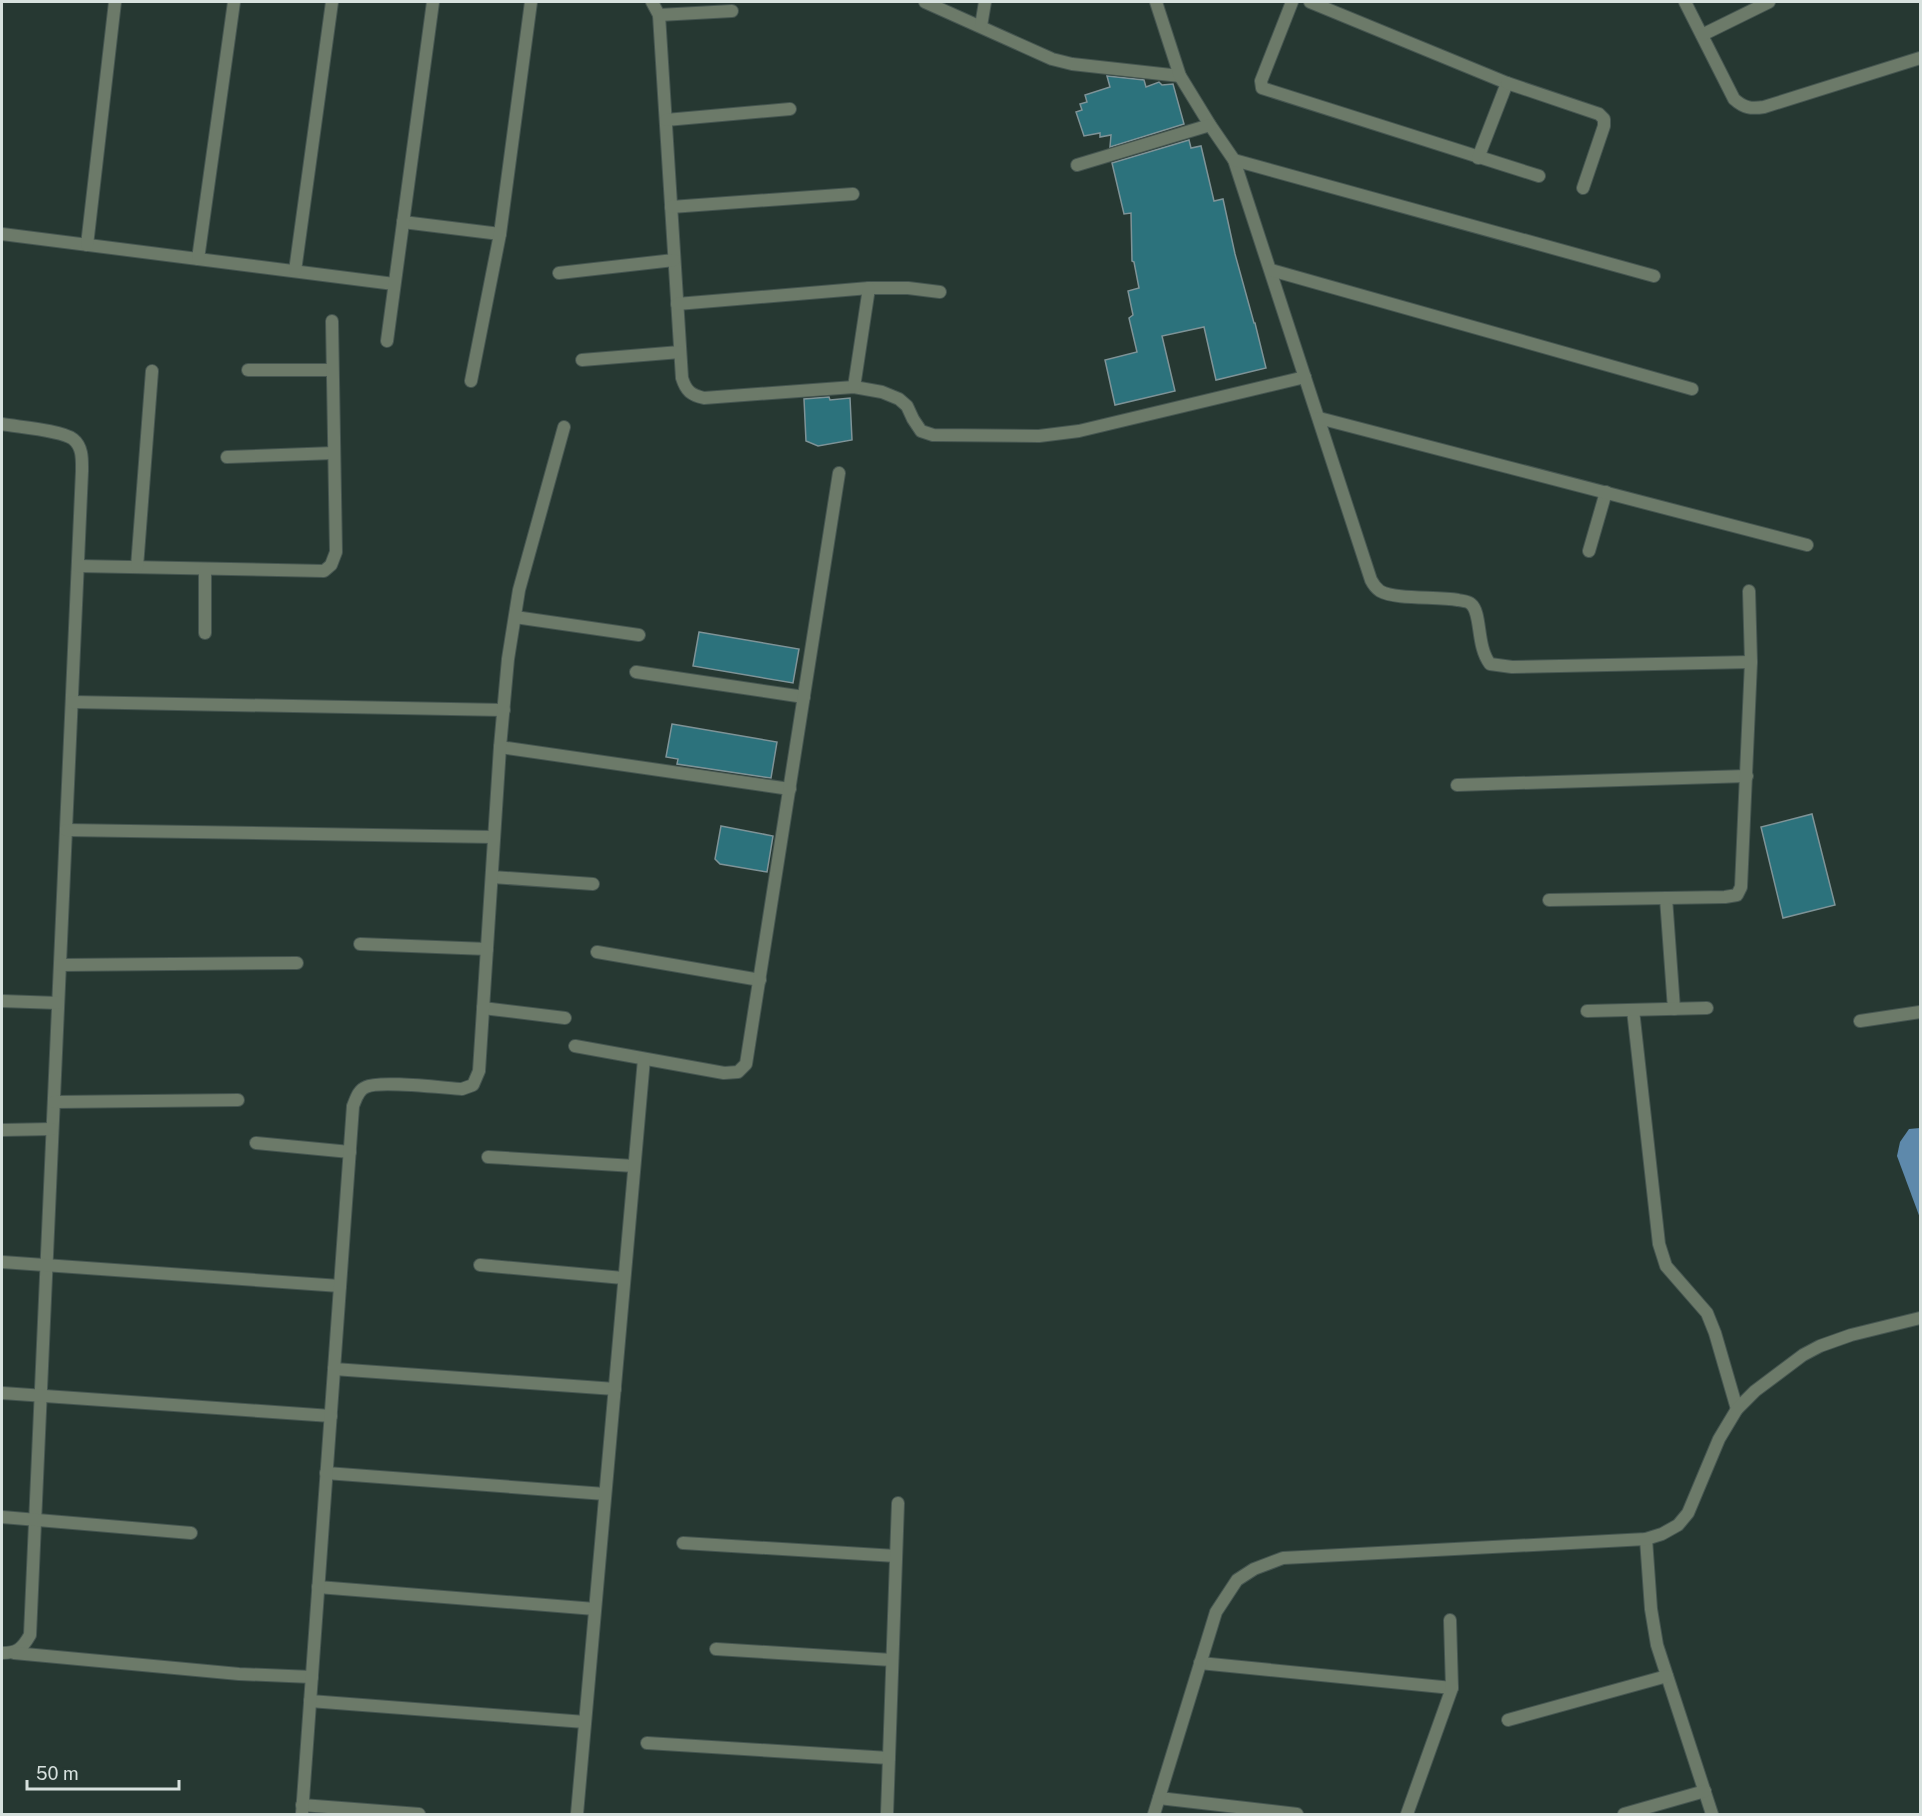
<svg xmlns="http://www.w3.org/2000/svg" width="1922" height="1816" font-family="'Public Sans',sans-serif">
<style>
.water{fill:#5e89ab}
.building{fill:#2c727c;stroke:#7e9397;stroke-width:1.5}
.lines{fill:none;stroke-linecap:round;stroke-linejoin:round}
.service-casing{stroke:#465651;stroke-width:14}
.minor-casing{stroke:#465651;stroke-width:14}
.service{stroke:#6c7a69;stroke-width:12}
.minor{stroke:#6c7a69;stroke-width:12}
</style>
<rect width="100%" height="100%" fill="#263832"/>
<polygon class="water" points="1920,1128 1920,1218 1897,1156 1900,1142 1909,1129"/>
<g class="building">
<polygon points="1107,76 1144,80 1146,87 1159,82 1162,85 1173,84 1184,124 1110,147 1111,135 1100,137 1100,133 1084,136 1076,112 1082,110 1080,104 1087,102 1085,95 1110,87"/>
<polygon points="1189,140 1191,148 1201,146 1214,201 1223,199 1235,254 1254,323 1255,323 1266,368 1216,380 1204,327 1162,336 1175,391 1115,405 1105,360 1137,352 1129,318 1133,315 1128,291 1139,288 1134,262 1132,261 1131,213 1124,214 1112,163"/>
<polygon points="829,397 830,400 850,398 852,440 818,446 806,441 804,399"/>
<polygon points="699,632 799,649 793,683 693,666"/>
<polygon points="672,724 777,742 771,778 677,764 678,759 666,757"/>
<polygon points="1812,814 1835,905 1783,918 1761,827"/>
<polygon points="721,826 773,836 767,872 720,864 715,859"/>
</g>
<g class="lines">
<g class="service-casing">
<polyline id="service" points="1589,551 1606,492"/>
</g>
<g class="minor-casing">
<g id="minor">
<path d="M652 2 659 15 682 378C686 391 691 395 704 398L854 387 882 392 899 399 907 406 913 419 921 431 933 435 1039 436 1079 431 1305 377"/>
<polyline points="925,2 1052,59 1072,64 1180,76"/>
<path d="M1156 2 1180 76 1210 125 1234 160 1371 580C1373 584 1376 588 1380 591 1396 600 1437 596 1458 600 1462 601 1468 601 1471 604 1482 613 1476 646 1490 664L1512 667 1751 662"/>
<polyline points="1292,2 1261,81 1262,88 1539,176"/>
<polyline points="1310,2 1507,83 1478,158"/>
<path d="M1685 2 1734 99C1744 108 1751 109 1764 107L1920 58"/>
<polyline points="659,15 732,11"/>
<polyline points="981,26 985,2"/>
<polyline points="1702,35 1769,2"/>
<polyline points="1507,83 1599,114 1604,119 1604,126 1583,188"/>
<polyline points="666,120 790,109"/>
<polyline points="1234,160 1654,276"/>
<polyline points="1077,165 1210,125"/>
<polyline points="671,207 853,194"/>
<polyline points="403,222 500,234"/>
<polyline points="2,234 394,284"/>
<polyline points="87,245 115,2"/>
<polyline points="198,259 234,2"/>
<polyline points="1271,270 1692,389"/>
<polyline points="295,271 332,2"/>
<polyline points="559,273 674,260"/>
<polyline points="677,304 869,288 908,288 940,292"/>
<polyline points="387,341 433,2"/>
<polyline points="582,360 680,352"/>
<polyline points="248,370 332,370"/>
<polyline points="471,381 500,234 531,2"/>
<polyline points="854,387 869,288"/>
<polyline points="1319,418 1807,545"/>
<path d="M2 424C18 427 61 430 73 439 83 447 82 460 82 471L30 1635C22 1649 17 1653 2 1653"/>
<polyline points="227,457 334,453"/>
<polyline points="78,566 324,571 331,565 336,552 332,321"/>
<polyline points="137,567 152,371"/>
<polyline points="205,569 205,633"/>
<polyline points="515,617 639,635"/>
<polyline points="636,672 804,697"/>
<polyline points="72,702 504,710"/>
<polyline points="500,747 790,789"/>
<polyline points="1457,785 1747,776"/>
<polyline points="66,830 494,837"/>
<polyline points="492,877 593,884"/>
<polyline points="1666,898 1674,1009"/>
<polyline points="1549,900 1725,897 1737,895 1741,887 1751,662 1749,591"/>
<polyline points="360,944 487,949"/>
<polyline points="597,952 760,980"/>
<polyline points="60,965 297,963"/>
<polyline points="2,1001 58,1003"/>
<polyline points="483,1008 565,1018"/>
<polyline points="1633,1010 1659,1244 1666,1266 1707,1313 1715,1333 1737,1409"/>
<polyline points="1587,1011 1707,1008"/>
<polyline points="1860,1021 1920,1012"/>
<polyline points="575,1046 724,1073 738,1072 746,1064 839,473"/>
<polyline points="54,1102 238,1100"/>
<polyline points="2,1130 52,1129"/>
<polyline points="256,1143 350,1152"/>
<polyline points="488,1157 634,1166"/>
<polyline points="2,1262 340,1286"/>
<polyline points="480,1265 623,1278"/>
<polyline points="334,1369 615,1389"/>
<polyline points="2,1393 331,1416"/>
<polyline points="326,1473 605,1494"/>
<polyline points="2,1517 191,1533"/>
<polyline points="1646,1539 1651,1609 1657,1645 1712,1814"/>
<polyline points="683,1543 896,1556"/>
<polyline points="318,1587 595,1609"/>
<polyline points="716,1649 892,1660"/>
<polyline points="14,1653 239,1674 312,1677"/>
<polyline points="1200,1663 1452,1688"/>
<polyline points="310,1701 585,1722"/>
<polyline points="1508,1720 1667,1676"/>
<polyline points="647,1743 889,1758"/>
<polyline points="1159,1798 1297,1814"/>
<polyline points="302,1805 419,1814"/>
<path d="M302 1814 353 1106C356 1099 358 1090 366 1087 379 1080 444 1088 462 1089L473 1085 479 1071 500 747 508 659 519 590 564 427"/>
<polyline points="577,1814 644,1059"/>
<polyline points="887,1814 898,1503"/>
<polyline points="1154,1814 1216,1612 1237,1580 1254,1569 1283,1558 1646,1539 1662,1534 1678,1525 1688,1513 1719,1439 1737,1409 1755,1391 1803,1355 1820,1346 1851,1335 1920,1318"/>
<polyline points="1407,1814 1452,1688 1450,1620"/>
<polyline points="1624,1814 1705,1791"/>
</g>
</g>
<use href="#service" class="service"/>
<use href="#minor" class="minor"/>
</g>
<rect width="1922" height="1816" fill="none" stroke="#d7e1de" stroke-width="6"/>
<path d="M27 1780v9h152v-9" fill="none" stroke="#d7e1de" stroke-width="3"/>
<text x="36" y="1780" font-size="18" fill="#d7e1de" stroke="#263832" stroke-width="4.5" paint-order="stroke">50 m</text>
</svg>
